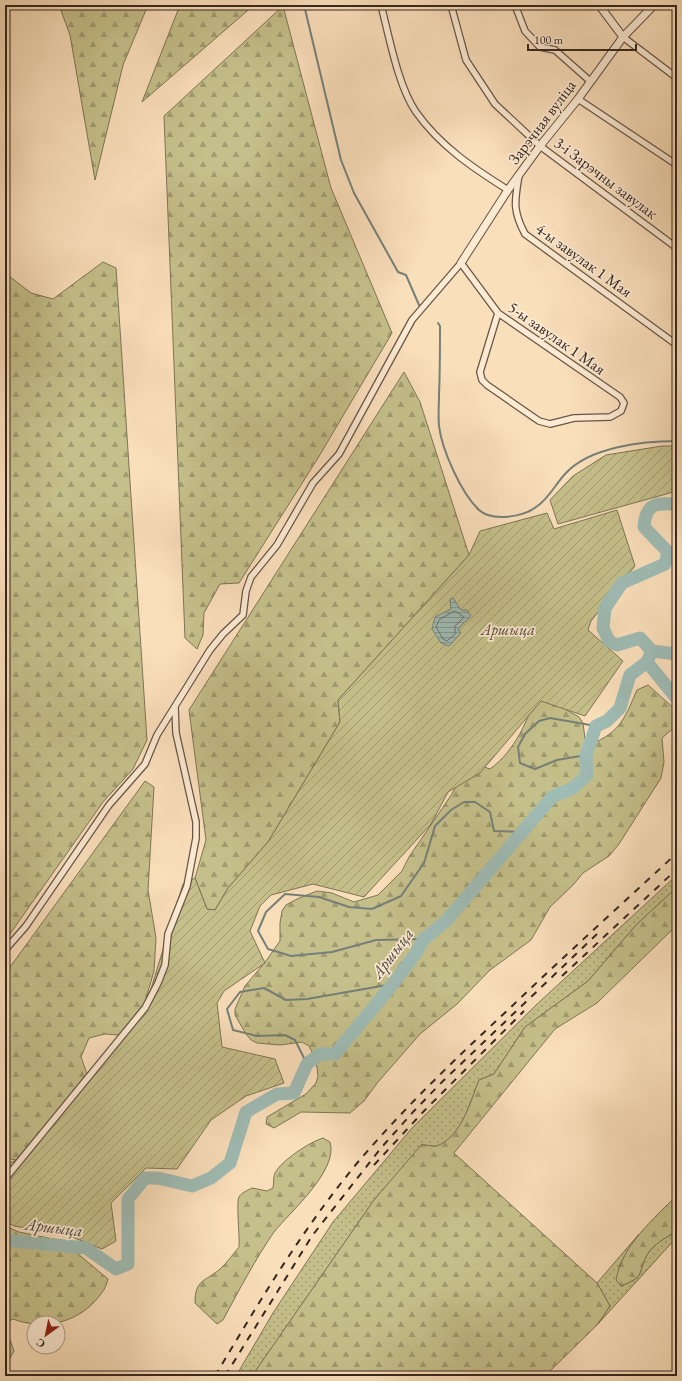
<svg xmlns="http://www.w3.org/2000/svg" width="682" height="1381" font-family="'EB Garamond',serif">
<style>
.grass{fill:url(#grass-dots);stroke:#7e7456}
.forest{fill:url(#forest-firs);stroke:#7e7456}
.garden{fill:url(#garden-furrows);stroke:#7e7456}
.water{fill:url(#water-rules);stroke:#758079}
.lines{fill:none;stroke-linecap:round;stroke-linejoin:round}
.shore{stroke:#6a726a;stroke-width:1}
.stream{stroke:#758079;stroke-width:2}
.river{stroke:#9fbcb5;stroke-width:13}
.minor-casing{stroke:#675547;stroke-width:8}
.tertiary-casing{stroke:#675547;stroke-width:9}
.minor{stroke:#fcead3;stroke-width:5.5}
.tertiary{stroke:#fcead3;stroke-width:7}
.rail{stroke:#362720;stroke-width:2;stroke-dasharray:7 7;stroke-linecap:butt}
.labels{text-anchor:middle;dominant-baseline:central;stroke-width:3.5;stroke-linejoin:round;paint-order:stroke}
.street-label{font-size:16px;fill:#362720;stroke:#fcead3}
.park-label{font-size:16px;font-style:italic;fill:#5a4d3b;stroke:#fcead3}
.water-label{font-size:17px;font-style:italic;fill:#504c45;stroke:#fcead3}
</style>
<defs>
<pattern id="grass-dots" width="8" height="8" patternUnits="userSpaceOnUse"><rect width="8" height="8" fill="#c5c08b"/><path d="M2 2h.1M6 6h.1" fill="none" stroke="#a19c71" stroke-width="1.8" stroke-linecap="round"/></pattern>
<pattern id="forest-firs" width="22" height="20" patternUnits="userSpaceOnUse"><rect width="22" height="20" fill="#c5c08b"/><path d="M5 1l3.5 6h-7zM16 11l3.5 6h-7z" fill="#a19c71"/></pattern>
<pattern id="garden-furrows" width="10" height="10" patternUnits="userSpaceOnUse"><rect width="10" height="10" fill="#c5c08b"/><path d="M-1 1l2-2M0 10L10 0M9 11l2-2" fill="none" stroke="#a19c71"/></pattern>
<pattern id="water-rules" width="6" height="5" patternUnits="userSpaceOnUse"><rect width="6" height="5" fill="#9fbcb5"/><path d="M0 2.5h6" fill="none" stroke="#829993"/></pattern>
</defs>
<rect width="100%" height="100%" fill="#fadfbb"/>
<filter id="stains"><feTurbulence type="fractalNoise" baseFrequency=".005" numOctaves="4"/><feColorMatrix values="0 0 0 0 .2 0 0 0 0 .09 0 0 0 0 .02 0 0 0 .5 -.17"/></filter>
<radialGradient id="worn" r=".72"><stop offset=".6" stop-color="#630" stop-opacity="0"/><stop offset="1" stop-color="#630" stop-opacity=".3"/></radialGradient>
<g class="grass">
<path d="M677 875V887L636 925 588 981 525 1027 494 1074 479 1080C470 1102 462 1136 437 1146 433 1147 426 1145 422 1145L374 1200 252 1376H236L273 1313 333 1222 412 1128 536 1005Z"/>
<path d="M677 1231V1237L597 1325 610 1306 597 1283 639 1234 619 1266 621 1286C646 1276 637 1274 647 1255 653 1244 667 1237 677 1231Z"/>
</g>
<g class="forest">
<polygon points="59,5 148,5 123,65 95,180 70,35"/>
<polygon points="180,5 254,5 142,102"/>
<polygon points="283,6 331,188 392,333 318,458 239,583 220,584 204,613 203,635 197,649 185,638 164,116"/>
<polygon points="103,262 116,268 147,740 133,769 103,802 5,941 5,273 31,293 53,299"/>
<polygon points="404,372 420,402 469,555 338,700 340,722 268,842 228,888 215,910 207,909 195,878 206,840 189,710"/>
<path d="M648 685 677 711V725L662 738 664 762 661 778 619 844 609 856 583 873 573 885 550 907 531 940 490 970 457 1004 420 1034 378 1082 364 1101 350 1113 301 1112 274 1128 266 1124 267 1117 306 1094 316 1083 318 1076 316 1060 309 1046 302 1042 280 1045 257 1043 251 1040 246 1034 235 1015V1009L245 986 266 961 280 941V923L282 911 286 905 297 899 317 891 332 893 354 902 378 895 402 871 409 857 452 794 462 774 484 767 490 769C515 751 529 719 537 690L544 686 565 709 579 717 583 723 585 739 591 744C621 732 625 717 637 690Z"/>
<polygon points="145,781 154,787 148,890 156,938 154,971 145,1002 119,1035 105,1034 89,1038 81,1057 87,1074 17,1160 5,1158 5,974"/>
<path d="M677 887V925L597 1003 555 1029 454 1153 597 1283 610 1306 597 1325 545 1376H252L374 1200 422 1144C426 1145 433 1147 437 1146 462 1136 470 1102 479 1080L494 1074 525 1027 588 981 636 925Z"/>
<path d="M323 1138 330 1142C339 1170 290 1212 274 1232 256 1258 238 1292 223 1320L217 1324 195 1303C195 1279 205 1282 220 1269 227 1263 233 1254 239 1247 240 1239 236 1201 239 1197 241 1193 248 1190 252 1188L267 1191 273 1188C274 1183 273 1177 275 1173 282 1160 310 1142 323 1138Z"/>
<path d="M677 1195V1231C667 1237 653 1244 647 1255 637 1274 646 1276 621 1286L616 1280C622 1245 653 1220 677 1195Z"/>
<path d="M5 1226 19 1232 58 1240 71 1248 108 1279C106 1288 102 1293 96 1300 75 1324 42 1330 13 1319L5 1323V1262L11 1260 8 1254 5 1251Z"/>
<polygon points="5,1326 14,1351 5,1367"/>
</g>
<g class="garden">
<polygon points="662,446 677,446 677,491 558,524 550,500 573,476 606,455"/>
<polygon points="617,510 635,566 591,621 588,630 623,661 585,716 541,701 480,773 448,792 431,824 364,897 313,884 271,895 260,906 250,931 265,963 224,991 217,1003 222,1047 275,1059 284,1083 246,1096 211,1120 177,1169 146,1168 111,1203 116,1241 102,1249 65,1234 14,1226 5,1221 5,1164 17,1160 144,1012 183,884 195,878 207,909 215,910 228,888 268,842 340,722 338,700 469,555 480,531 547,513 554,529"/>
</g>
<polygon class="water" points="453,598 461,610 467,610 471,616 458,629 461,633 449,646 441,643 432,629 435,617 451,609 450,599"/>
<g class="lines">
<polygon class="shore" points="455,611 464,617 455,626 455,634 447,641 443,639 436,627 439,620"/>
<g class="stream">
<polyline points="304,5 341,160 354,193 398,272 406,275 419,305"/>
<path d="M438 323 440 326C440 349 440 372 439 395 439 405 438 416 439 426 442 450 461 493 479 510 492 522 523 517 536 507 548 500 556 483 566 473 590 447 643 441 677 441"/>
<polyline points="586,755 557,760 535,769 520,763 518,747 525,734 539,721 550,718 596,726"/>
<polyline points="424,939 376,940 332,952 291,956 268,949 258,931 266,912 285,894 319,897 349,907 372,909 401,896 424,863 435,826 451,810 464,802 475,802 490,812 494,831 521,832"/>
<polyline points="307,1064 295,1040 285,1035 257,1036 233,1030 227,1009 240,992 264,988 286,1000 307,999 393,984"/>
</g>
<g class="river">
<polyline points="652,651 677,654"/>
<polyline points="647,662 677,699"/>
<path d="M5 1240 86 1248 116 1269 128 1264V1199L145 1178H158L192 1186 211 1178 230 1163 246 1112 277 1094 294 1093 307 1064 320 1054H335L393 984 416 953 424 939 446 921 552 797 573 788 587 775 586 755 596 726 607 721 620 708 630 675 647 662 652 651 640 638 617 645 609 641 603 628 605 608 622 583 665 564 668 552 644 527C646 503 655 503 677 504"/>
</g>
<g class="minor-casing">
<g id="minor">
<path d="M381 5C389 36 398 86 416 112 440 146 473 168 508 190"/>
<polyline points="451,5 466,60 495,104 540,146 677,248"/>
<polyline points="515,5 525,31 540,47 555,50 590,81"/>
<polyline points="623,37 677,78"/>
<polyline points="578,99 677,165"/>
<path d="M519 175C515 200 512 210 525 234L677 345"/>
<polyline points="5,950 26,926 109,805 145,764 157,735 210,650 223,634 243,615 246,591 251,577 277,545 313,483 339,454 412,320 461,263 498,313 620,397 624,403 621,411 610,417 574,418 550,424 539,421 487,385 482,380 480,372 498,313"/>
<polyline points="5,1179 145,1008 158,983 165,965 168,934 187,886 196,838 196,822 176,733 175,707"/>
</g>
</g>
<g class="tertiary-casing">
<g id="tertiary">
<polyline points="599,5 623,37"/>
<polyline points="461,263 508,190 540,146 578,99 623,37 654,5"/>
</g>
</g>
<use href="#minor" class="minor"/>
<use href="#tertiary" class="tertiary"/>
<g class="rail">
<polyline points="562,976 677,869"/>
<polyline points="374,1165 424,1111 524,1011"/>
<path d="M215 1376C259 1302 303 1228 358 1162 405 1107 456 1058 509 1009 564 956 621 905 677 853"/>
<polyline points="225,1376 312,1236 381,1148 413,1112 443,1081 597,934"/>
</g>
</g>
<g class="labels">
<g class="street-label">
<text transform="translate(542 122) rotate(-53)">Зарэчная вуліца</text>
<text transform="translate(606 178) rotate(37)">3-і Зарэчны завулак</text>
<text transform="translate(584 260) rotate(36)">4-ы завулак 1 Мая</text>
<text transform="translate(557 338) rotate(35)">5-ы завулак 1 Мая</text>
</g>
<g class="park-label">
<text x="508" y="629">Аршыца</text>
</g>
<g class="water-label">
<text transform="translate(392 953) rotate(-53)">Аршыца</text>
<text transform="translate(54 1227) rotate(7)">Аршыца</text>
</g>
</g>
<rect width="682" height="1381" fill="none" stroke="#fadfbb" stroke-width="20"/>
<rect x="6" y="6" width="670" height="1369" fill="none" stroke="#362720" stroke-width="2"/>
<rect x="10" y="10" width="662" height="1361" fill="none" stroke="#362720"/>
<g transform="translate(46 1335) rotate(213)"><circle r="19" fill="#fcead3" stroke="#ad9c8b"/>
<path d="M0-3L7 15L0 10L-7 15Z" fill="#8f2418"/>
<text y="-6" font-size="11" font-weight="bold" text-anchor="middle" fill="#362720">С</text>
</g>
<path d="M528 44v6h108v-6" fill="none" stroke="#362720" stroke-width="2"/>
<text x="534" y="44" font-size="12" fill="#362720" stroke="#fcead3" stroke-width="3" paint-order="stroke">100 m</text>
<rect width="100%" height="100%" filter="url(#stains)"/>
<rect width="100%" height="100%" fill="url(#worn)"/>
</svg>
